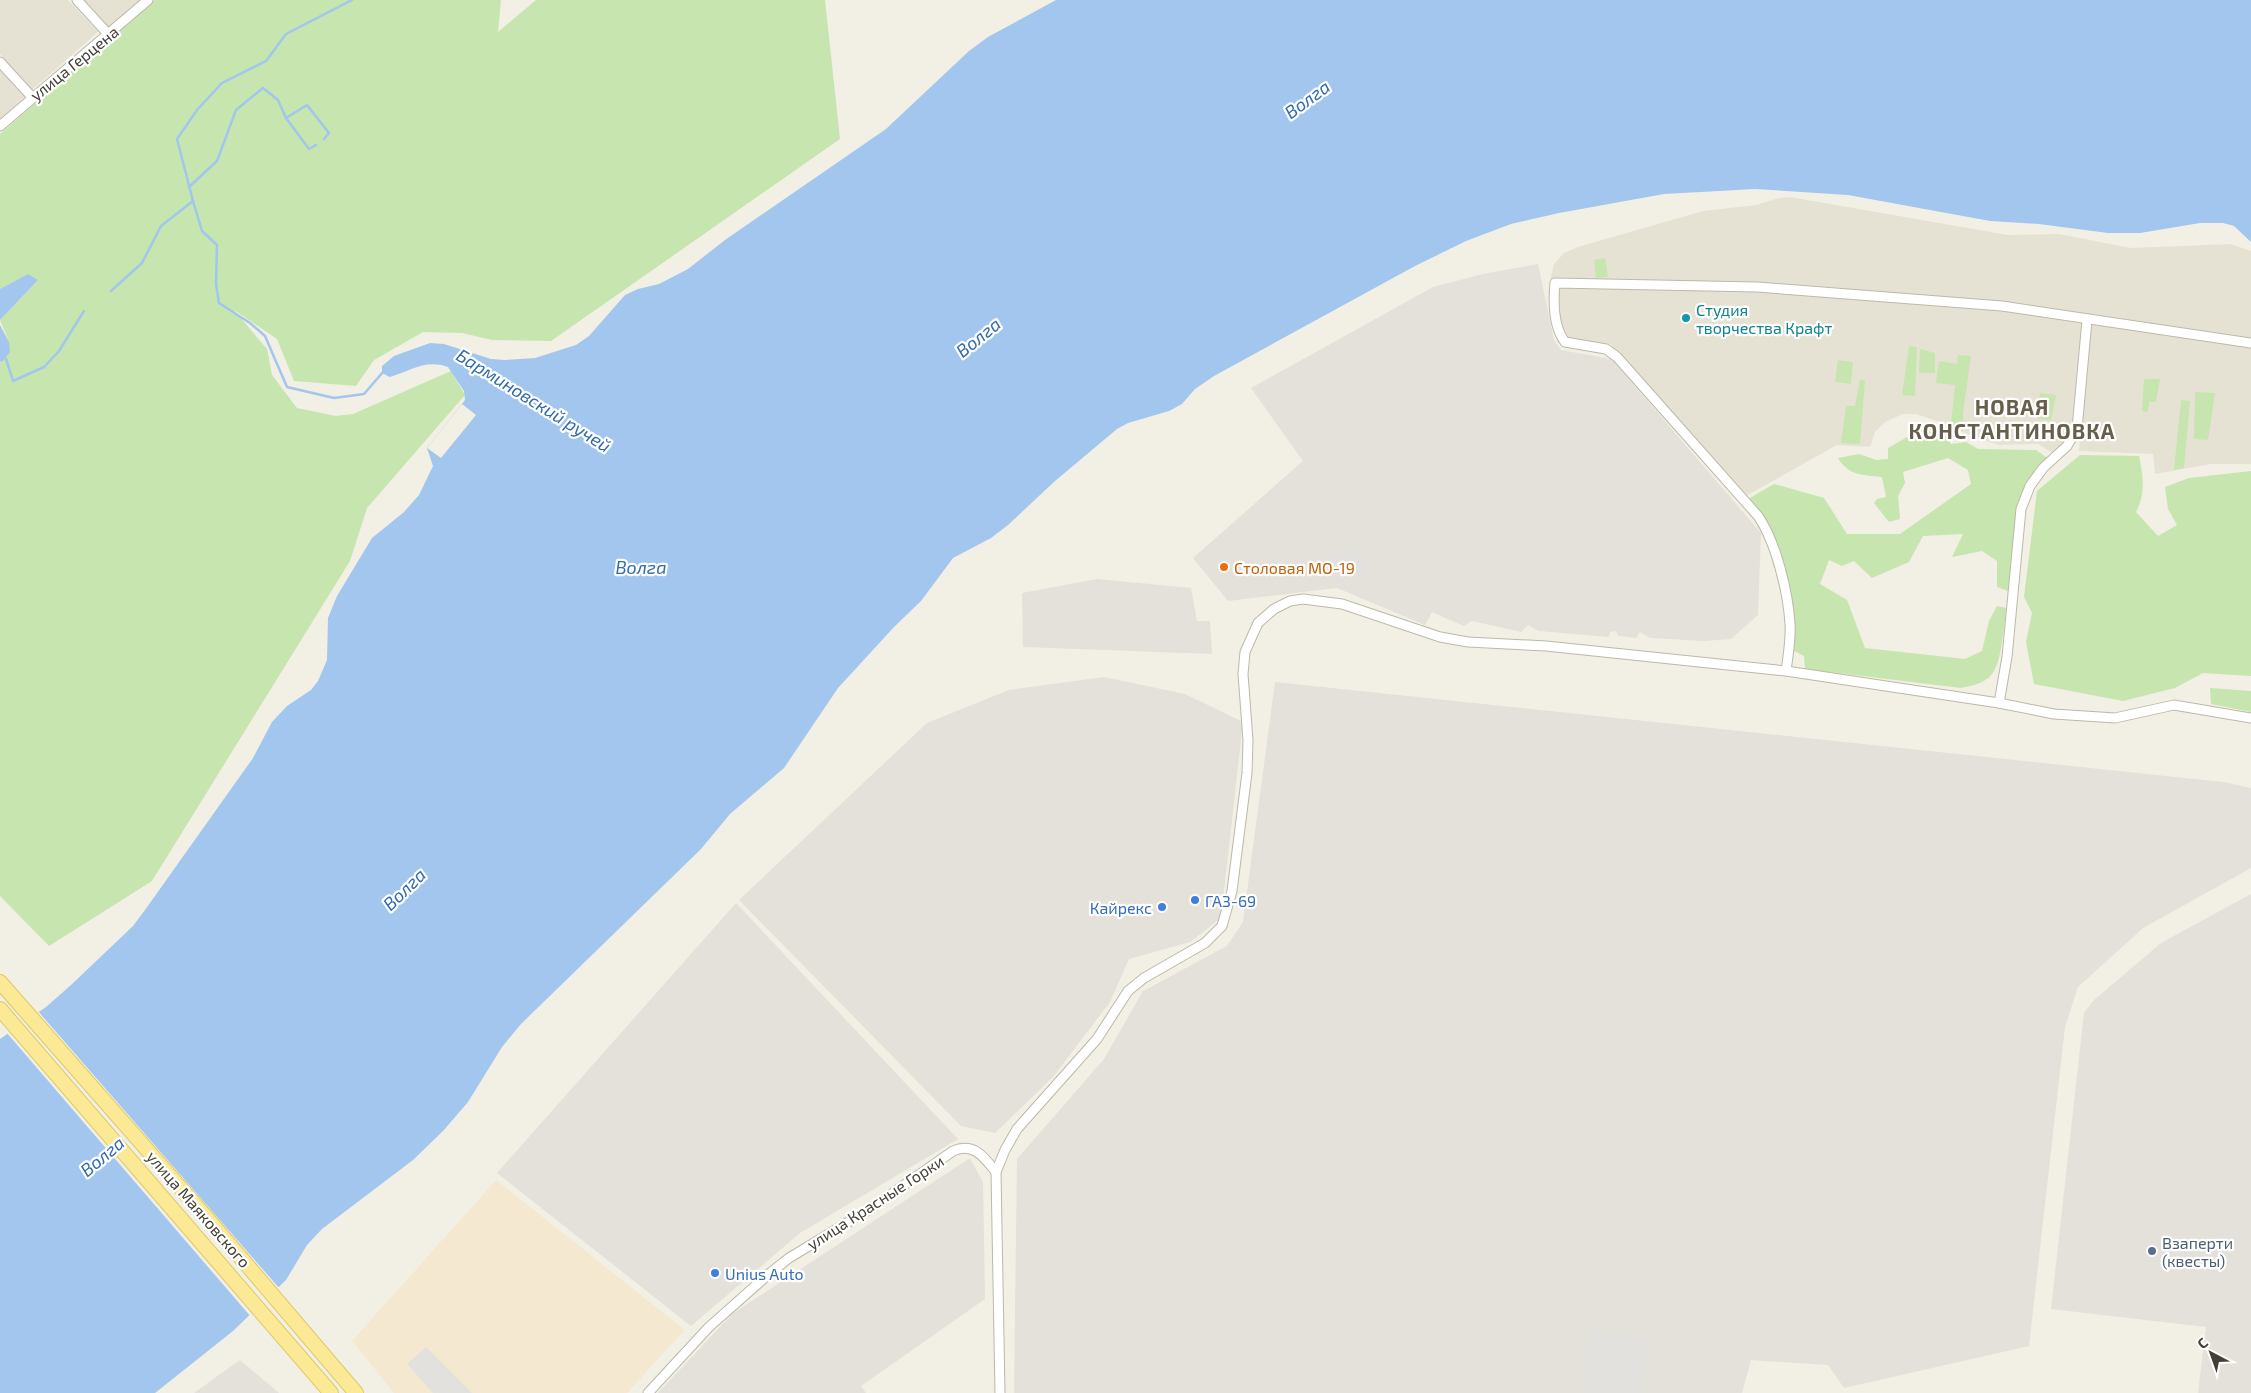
<svg xmlns="http://www.w3.org/2000/svg" width="2251" height="1393" font-family="'Exo 2',sans-serif">
<style>
.residential{fill:#e6e2d3}
.commercial{fill:#f4e9d0}
.industrial{fill:#e4e1da}
.green{fill:#c6e5af}
.parking{fill:#e3e1dd}
.water{fill:#a2c6ed}
.pier{fill:#f2efe5}
.lines{fill:none;stroke-linecap:round;stroke-linejoin:round}
.stream{stroke:#a2c6ed;stroke-width:2.5}
.street-casing{stroke:#bdb8a8;stroke-width:11}
.primary-casing{stroke:#dfc866;stroke-width:16}
.street{stroke:#fff;stroke-width:9}
.primary{stroke:#fbe995;stroke-width:14}
.culture-dot{fill:#0f9aa8;stroke:#fff;stroke-width:2}
.food-dot{fill:#e8710a;stroke:#fff;stroke-width:2}
.shop-dot{fill:#3f7fe0;stroke:#fff;stroke-width:2}
.service-dot{fill:#5c6f8a;stroke:#fff;stroke-width:2}
.labels{text-anchor:middle;dominant-baseline:central;stroke-width:4.5;stroke-linejoin:round;paint-order:stroke}
.street-label{font-size:16px;fill:#444035;stroke:#fff}
.culture-label{font-size:16px;fill:#0d838f;stroke:#fff;text-anchor:start}
.food-label{font-size:16px;fill:#c56008;stroke:#fff;text-anchor:start}
.shop-label{font-size:16px;fill:#366cbe;stroke:#fff;text-anchor:start}
.service-label{font-size:16px;fill:#4e5e75;stroke:#fff;text-anchor:start}
.water-label{font-size:18px;font-style:italic;fill:#326bac;stroke:#fff}
.district-label{font-size:21px;font-weight:bold;letter-spacing:1px;fill:#665f4c;stroke:#fff}
</style>
<rect width="100%" height="100%" fill="#f2efe5"/>
<g class="residential">
<polygon points="0,0 68,0 98,32 32,90 0,54"/>
<polygon points="77,0 148,0 109,35"/>
<polygon points="0,68 26,96 0,120"/>
<polygon points="1790,197 2008,235 2059,234 2131,248 2231,244 2251,251 2251,340 2064,312 1657,282 1550,281 1554,264 1564,253 1578,247 1703,211 1756,205 1779,198"/>
<polygon points="1557,286 1756,289 1964,304 2083,322 2073,434 2054,454 2038,444 2000,445 1976,438 1948,425 1916,414 1903,414 1885,422 1875,432 1870,447 1837,445 1746,496 1610,344 1571,341 1559,321"/>
<polygon points="2089,322 2251,345 2251,464 2211,464 2155,474 2153,454 2079,451"/>
</g>
<polygon class="commercial" points="496,1180 685,1330 627,1393 394,1393 352,1341"/>
<g class="industrial">
<polygon points="1538,264 1554,340 1561,350 1611,359 1615,363 1761,533 1758,615 1731,639 1704,641 1650,638 1640,632 1636,638 1618,636 1616,631 1610,632 1609,637 1539,631 1528,625 1521,632 1472,621 1464,626 1432,612 1425,625 1337,588 1228,601 1193,558 1303,461 1251,388 1433,287 1483,274"/>
<polygon points="1097,579 1191,588 1197,621 1210,621 1212,654 1023,647 1022,593"/>
<polygon points="1104,677 1185,694 1243,722 1221,918 1190,942 1129,959 1110,1002 1053,1077 995,1133 961,1126 739,900 927,723 1009,690"/>
<polygon points="1275,682 2223,782 2251,788 2251,868 2143,928 2078,987 2065,1027 2029,1346 1844,1388 1828,1365 1751,1360 1742,1393 1014,1393 1017,1159 1104,1059 1143,991 1227,946 1243,922"/>
<polygon points="2251,894 2251,1393 2198,1393 2206,1327 2051,1309 2084,1013 2093,1001 2161,943"/>
<polygon points="736,903 958,1139 800,1233 691,1326 497,1173"/>
<polygon points="970,1158 983,1182 985,1299 861,1386 866,1393 658,1393 732,1314"/>
<polygon points="240,1360 279,1393 194,1393 223,1372"/>
</g>
<g class="green">
<polygon points="154,0 501,0 498,32 536,0 825,0 840,139 551,341 492,340 462,333 423,332 374,360 356,386 294,381 277,339 234,310 267,349 272,375 297,408 336,416 353,414 451,371 465,395 367,508 350,561 152,881 49,946 0,896 0,361 2,362 9,342 0,320 38,280 28,274 0,289 0,134"/>
<polygon points="1605,258 1608,277 1596,278 1594,260"/>
<polygon points="1909,346 1917,347 1915,396 1902,395"/>
<polygon points="1920,349 1935,353 1935,373 1919,373"/>
<polygon points="1958,355 1971,356 1963,413 1963,431 1951,424 1955,385 1936,383 1939,361 1957,364"/>
<polygon points="1838,360 1853,362 1851,384 1835,382"/>
<polygon points="2144,379 2160,379 2156,402 2149,402 2148,412 2142,411"/>
<polygon points="1860,380 1865,380 1860,444 1841,443 1846,406 1855,406"/>
<polygon points="2195,392 2215,393 2208,440 2194,439"/>
<polygon points="2040,393 2056,395 2051,420 2037,419"/>
<polygon points="2181,400 2190,401 2184,468 2174,470"/>
<path d="M1923 428 1942 431 1951 444 1966 442 1978 449 2036 450 2049 459 2028 481 2017 507 2008 591 1997 587V561L1982 551 1952 557 1963 534 1923 536 1909 562 1872 578 1854 561 1842 566 1829 560 1820 584 1847 600 1865 648 1965 659 1982 651 1989 621 1997 606 2006 608C2005 622 2003 635 2001 648 1996 676 1989 683 1961 688L1805 669 1804 656 1794 651C1795 592 1771 551 1748 499L1774 484 1824 498 1847 534H1900L1971 484 1968 470 1948 458 1903 472 1905 483 1898 496 1900 519 1889 522 1874 503 1877 499 1886 497 1882 477C1863 475 1849 476 1838 458L1859 454 1876 460 1888 459V448Z"/>
<path d="M2080 455 2139 456C2143 476 2146 493 2136 512L2158 536 2177 525 2168 509 2165 487 2189 478 2251 471V676L2203 673 2175 688 2123 701 2034 684 2026 642 2032 613 2024 597 2037 491Z"/>
<polygon points="2210,688 2251,691 2251,712 2211,704"/>
</g>
<g class="parking">
<polygon points="1353,544 1369,567 1340,586 1324,564"/>
<polygon points="1589,1331 1647,1339 1643,1393 1582,1393"/>
<polygon points="426,1347 472,1393 433,1393 407,1364"/>
</g>
<g class="water">
<path d="M1056 0H2251V242L2234 226 2223 223H2200L2140 233H2108L2039 224 1990 221 1848 195 1755 189 1664 194 1559 213 1511 224 1466 241 1415 266 1214 376 1195 389 1182 404 1169 411 1128 423 1117 429 1055 481 1008 525 991 538 953 558 921 601 894 627 838 688 784 768 730 814 701 849 521 1024 502 1047 468 1102 443 1131 413 1160 322 1229 307 1245 286 1280 233 1331 155 1393H0V1039L46 1007 71 985 133 926 145 910 253 758 272 722 287 706 311 690 318 681 327 660 328 618 337 596 372 538 404 512 419 495 433 466 427 448 465 400 464 391 448 367C425 359 411 371 390 377L382 373V366L394 356 430 343 444 344 491 359 505 360 535 358 576 345 589 336 625 295 638 289 659 284 688 269 725 240 886 129 969 51 988 37Z"/>
<polygon points="28,274 38,280 0,320 0,289"/>
<polygon points="0,325 9,342 10,352 2,362 0,361"/>
</g>
<g class="pier">
<polygon points="462,404 476,415 441,458 427,448"/>
<polygon points="37,1010 280,1289 251,1317 6,1032"/>
</g>
<g class="lines">
<g class="stream">
<polyline points="286,118 307,105 329,133 324,139"/>
<polyline points="189,187 217,161 236,110 263,88 278,100 286,118 309,149 316,145"/>
<polyline points="193,201 177,139 197,110 222,83 266,61 286,34 352,0"/>
<polyline points="111,291 142,263 161,226 193,201 202,231 217,245 216,284 219,303 250,323 265,336 287,387 334,398 364,394 383,372"/>
<polyline points="6,359 13,381 44,367 59,351 84,311"/>
</g>
<g class="street-casing">
<g id="street">
<polyline points="77,0 109,35"/>
<polyline points="0,62 32,97"/>
<polyline points="0,126 148,0"/>
<path d="M1786 671C1788 656 1791 640 1790 624 1788 592 1776 542 1758 516L1617 357 1606 349 1565 342C1553 326 1553 303 1555 283L1757 287 2002 306 2251 343"/>
<polyline points="1999,703 2007,657 2021,509 2030,486 2043,468 2067,446 2077,429 2087,320"/>
<path d="M648 1393 709 1327 770 1273 789 1258 870 1209 953 1151C974 1142 984 1157 996 1172"/>
<polyline points="1000,1393 996,1172 1005,1150 1017,1129 1097,1039 1128,991 1144,978 1205,943 1222,926 1232,891 1247,773 1248,740 1243,674 1245,652 1258,623 1274,609 1290,601 1303,599 1342,604 1440,637 1468,642 1546,646 1786,671 1999,703 2054,714 2115,718 2174,705 2251,718"/>
</g>
</g>
<g class="primary-casing">
<g id="primary">
<polyline points="0,982 207,1218 356,1393"/>
<polyline points="0,1009 331,1393"/>
</g>
</g>
<use href="#street" class="street"/>
<use href="#primary" class="primary"/>
</g>
<circle class="culture-dot" cx="1686" cy="318" r="5"/>
<circle class="food-dot" cx="1224" cy="567" r="5"/>
<g class="shop-dot">
<circle cx="1195" cy="900" r="5"/>
<circle cx="1162" cy="907" r="5"/>
<circle cx="715" cy="1273" r="5"/>
</g>
<circle class="service-dot" cx="2152" cy="1251" r="5"/>
<g class="labels">
<g class="street-label">
<text transform="translate(74 63) rotate(-39)">улица Герцена</text>
<text transform="translate(875 1202) rotate(-33)">улица Красные Горки</text>
<text transform="translate(199 1209) rotate(49)">улица Маяковского</text>
</g>
<g class="culture-label">
<text x="1696" y="309">Студия<tspan x="1696" dy="18">творчества Крафт</tspan></text>
</g>
<g class="food-label">
<text x="1234" y="567">Столовая МО-19</text>
</g>
<g class="shop-label">
<text x="1205" y="900">ГАЗ-69</text>
<text x="1152" y="907" text-anchor="end">Кайрекс</text>
<text x="725" y="1273">Unius Auto</text>
</g>
<g class="service-label">
<text x="2162" y="1242">Взаперти<tspan x="2162" dy="18">(квесты)</tspan></text>
</g>
<g class="water-label">
<text transform="translate(1307 99) rotate(-36)">Волга</text>
<text transform="translate(978 337) rotate(-39)">Волга</text>
<text transform="translate(534 400) rotate(32)">Барминовский ручей</text>
<text x="641" y="567">Волга</text>
<text transform="translate(404 889) rotate(-44)">Волга</text>
<text transform="translate(102 1156) rotate(-40)">Волга</text>
</g>
<g class="district-label">
<text x="2012" y="406">НОВАЯ<tspan x="2012" dy="24">КОНСТАНТИНОВКА</tspan></text>
</g>
</g>
<g transform="translate(2211 1353) rotate(319)" stroke="#ffffff" stroke-width="4" paint-order="stroke">
<path d="M0-4L9 19L0 12L-9 19Z" fill="#444035"/>
<text y="-8" font-size="14" font-weight="bold" text-anchor="middle" fill="#444035">С</text>
</g>
</svg>
